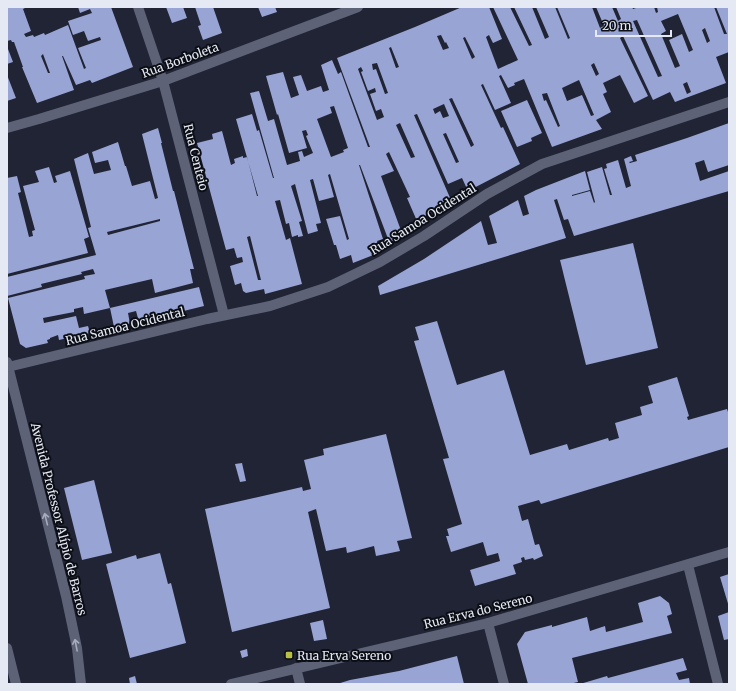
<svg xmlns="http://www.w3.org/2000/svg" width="736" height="691" font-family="Merriweather,serif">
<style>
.building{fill:#98a4d4;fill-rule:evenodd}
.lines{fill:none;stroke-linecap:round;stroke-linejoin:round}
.minor{stroke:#5d6276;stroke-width:10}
.oneway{stroke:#a8acbb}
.poi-dot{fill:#b9c046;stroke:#0c0e15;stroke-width:1.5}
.labels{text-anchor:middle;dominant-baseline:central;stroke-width:4;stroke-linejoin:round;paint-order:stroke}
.street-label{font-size:12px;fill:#e5e9f4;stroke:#0c0e15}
.poi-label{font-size:12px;fill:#e5e9f4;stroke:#0c0e15;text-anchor:start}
</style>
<rect width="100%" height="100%" fill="#202435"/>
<g class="building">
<path d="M7 7H27L23 9 31 31 24 34 26 37 33 35 34 37 44 33 45 35 68 25 84 69 86 68 78 48 101 40 100 37 88 41 84 31 73 35 68 21 92 13 90 9 80 13 78 7H111L133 67 92 83 90 80 76 85 63 56H62L74 90 37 103 22 67H23L14 42H12L11 40 7 41ZM43 54 50 73H48L41 56Z"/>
<polygon points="166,7 183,7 187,18 172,23"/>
<polygon points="195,7 213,7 222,33 203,40 198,26 201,25"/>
<polygon points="258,7 275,7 277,12 262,17"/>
<path d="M462 7H489L502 39 493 43 489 35 486 37 498 69 518 60 493 7H510L529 46 532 45 514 7H532L545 39 549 37 536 7H555L568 39 570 38 557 7H592L600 28 604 26 596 7H612L618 21 621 19 616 7H632L633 9 636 8V7H654L656 13 658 12 657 7H714L724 34H727L716 7H729V52L716 57 726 83 675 102 670 92 653 100 623 36 620 38 648 96 634 103 620 75 603 83 607 92 603 94 611 112 596 120 602 129 552 147 524 79 514 83 515 85 508 88 501 75 499 76 511 103 495 110 483 84 481 85 501 128 503 127 520 164 468 191 462 178 448 184 417 114 414 115 451 200 417 221 407 198 410 197 389 152 386 154 394 171 381 176 403 236 390 244 360 165H359L383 239 377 241 381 252 353 263 351 255 340 259 336 245H334L326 219 340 216 347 240 349 239 330 174 328 175 334 197 319 201 313 179 310 180 321 223 316 224 318 231 308 234 295 184 291 186 302 221 299 222 303 236 298 237V235L292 237 289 223 286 224 280 200 275 201 286 240 290 238 302 284 265 294 264 289 246 293 243 291 241 283 235 285 230 266 243 262 242 257 237 258 234 248 226 250 197 143 213 139 212 134 222 131 231 165 235 163 234 159 243 156V158L247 157 257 196H258L236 119 252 114 257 131 259 130 273 178H274L250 93 259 91 268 121 274 119 287 165 300 161 298 152 302 151 304 157 313 153 306 136 308 135 306 130 302 131 307 148 289 153 278 114 277 115 266 76 283 72 291 98 299 95 293 77 301 75 307 91 321 86 323 92 329 90 321 65 332 60 338 74 341 72 368 147H370L337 58 415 27ZM678 14 693 50 689 52 682 34 669 40 680 66 675 68 661 34 666 31 661 21ZM637 20 662 76 658 77 633 21ZM705 28 710 41 707 43 702 30ZM441 35 445 43 446 42 449 48 443 50 437 36ZM465 37 475 57 472 59 463 38ZM391 47 399 67 396 68 389 48ZM377 63 388 93 385 94 376 69 373 70 372 64ZM594 63 599 74 596 76 591 65ZM361 67 363 71 361 72 368 91 375 88 376 92 370 94 376 111 381 109 384 117 377 120 358 69ZM579 80 594 115 591 116 582 95 567 101 562 88ZM687 82 691 92 687 94 683 84ZM547 93 560 126 558 127 546 100 544 101 542 94ZM452 98 474 145 471 147 449 99ZM444 104 449 116 443 118 440 111 435 114 433 109ZM334 106 348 148 343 150 344 152 331 157 317 119 332 113 330 107ZM400 123 415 157 411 158 396 125ZM446 133 459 162 456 163 443 134ZM250 236 261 280H258L247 237Z"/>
<polygon points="7,49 8,49 13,62 7,64"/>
<polygon points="7,75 16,98 7,101"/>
<polygon points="527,100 542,133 531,138 532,141 517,147 501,111"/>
<polygon points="729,123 729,165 708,172 704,160 695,163 700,181 729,171 729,191 574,236 568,219 564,220 557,199 554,200 566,238 380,295 378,286 424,259 481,221 488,245 497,243 489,216 518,200 523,216 529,214 524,196 536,190 585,171 590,190 572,195 572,196 590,191 594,203 595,202 587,172 602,167 610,195 612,195 604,169 607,168 606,164 618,160 626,188 631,186 624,159 631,156 633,161 629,162 630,163 637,161 635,155 687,138"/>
<path d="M158 128 162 143H161L173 191H174L194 269H190L193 283 155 293 152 279 105 290 110 308 84 314 83 307 74 309V312L43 318 44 323 76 316 79 328 88 326 90 333 59 340 58 335 50 338V339L47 340 48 343 26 348 20 344 8 298 85 279 84 276 95 274 93 269 81 272 82 274 41 284 42 287 7 296V277L96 255 88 228 91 227 74 159 88 153 94 174 111 170 108 160 95 163 92 152 118 142 125 166H126L132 186 150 181 155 199 158 198 142 134ZM160 219V221L108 235 107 232Z"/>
<polygon points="49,167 54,183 57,182 55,176 70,171 89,237 84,239 88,253 7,274 7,178 17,176 21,192 18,193 29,237 33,236 32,231 35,230 23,186 39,182 35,171"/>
<polygon points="633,243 658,348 586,365 560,260"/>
<polygon points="199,287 204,306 139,322 136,311 128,313 130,324 114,327 110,308"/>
<polygon points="437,321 457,385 504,370 530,455 567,444 569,450 608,438 609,441 619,438 615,423 642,415 640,407 653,403 648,386 677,377 689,416 687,417 688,420 727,409 729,415 729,447 541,504 539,500 518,506 522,521 528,519 535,545 539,544 543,556 534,560 533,558 525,560 524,557 521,558 522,562 513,565 516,574 475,586 470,570 500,561 498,553 487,556 483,542 451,552 446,536 449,536 447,529 462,524 443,459 449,458 414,341 419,340 415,327"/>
<polygon points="386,434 412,538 397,541 400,551 376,556 374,546 347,553 346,547 326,551 316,509 308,512 330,608 232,632 205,509 302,487 303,491 311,489 304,460 324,455 323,449"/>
<polygon points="242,463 246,481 240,482 235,464"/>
<polygon points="94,480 112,553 82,560 64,488"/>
<polygon points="160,553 168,584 171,583 186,643 130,658 106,564 136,555 137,559"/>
<polygon points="729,574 729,607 720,577"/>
<polygon points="660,596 669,603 672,614 667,616 672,633 572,658 578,682 569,684 528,684 517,644 525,632 552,625 552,627 587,617 590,631 605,626 606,632 643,622 638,603"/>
<polygon points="729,612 729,639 724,640 718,616"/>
<polygon points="323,620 327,639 314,641 310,623"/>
<polygon points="247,649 248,656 242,658 240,651"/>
<polygon points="457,656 464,684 337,684 350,680 399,671"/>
<polygon points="683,658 687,670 676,673 679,680 689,678 690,684 580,684 607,676 608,678"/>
<polygon points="135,676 137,684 130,684 129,678"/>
</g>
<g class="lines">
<g class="minor">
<polyline points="138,7 163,81 224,315"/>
<polyline points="7,128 39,119 163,81 358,7"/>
<polyline points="7,362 66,596 77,648 81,684"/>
<polyline points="8,367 207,319 270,306 328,287 380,262 424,236 487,194 542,164 729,102"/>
<polyline points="688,565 718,684"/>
<polyline points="488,623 504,684"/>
<polyline points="7,648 16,684"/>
<polyline points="296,668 300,684"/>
<polyline points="231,684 488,623 729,552"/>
</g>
</g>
<defs><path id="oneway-shaft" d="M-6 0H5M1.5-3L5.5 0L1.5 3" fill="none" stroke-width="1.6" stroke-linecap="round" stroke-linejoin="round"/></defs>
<g class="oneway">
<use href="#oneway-shaft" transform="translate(46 519) rotate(-104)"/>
<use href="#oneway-shaft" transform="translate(76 645) rotate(-101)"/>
</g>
<rect class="poi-dot" x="285" y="651" width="8" height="8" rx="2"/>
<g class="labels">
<g class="street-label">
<text transform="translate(180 60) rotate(-20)">Rua Borboleta</text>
<text transform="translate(196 157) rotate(76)">Rua Centeio</text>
<text transform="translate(423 219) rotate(-32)">Rua Samoa Ocidental</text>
<text transform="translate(125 326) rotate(-14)">Rua Samoa Ocidental</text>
<text transform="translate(59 519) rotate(76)">Avenida Professor Alípio de Barros</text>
<text transform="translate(478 611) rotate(-14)">Rua Erva do Sereno</text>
</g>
<g class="poi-label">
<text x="297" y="655">Rua Erva Sereno</text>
</g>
</g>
<rect width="736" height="691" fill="none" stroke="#e5e9f4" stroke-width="16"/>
<path d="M596 30v6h75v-6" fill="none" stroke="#e5e9f4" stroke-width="2"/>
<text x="602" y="30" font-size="12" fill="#e5e9f4" stroke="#0c0e15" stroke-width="3" paint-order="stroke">20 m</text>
</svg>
